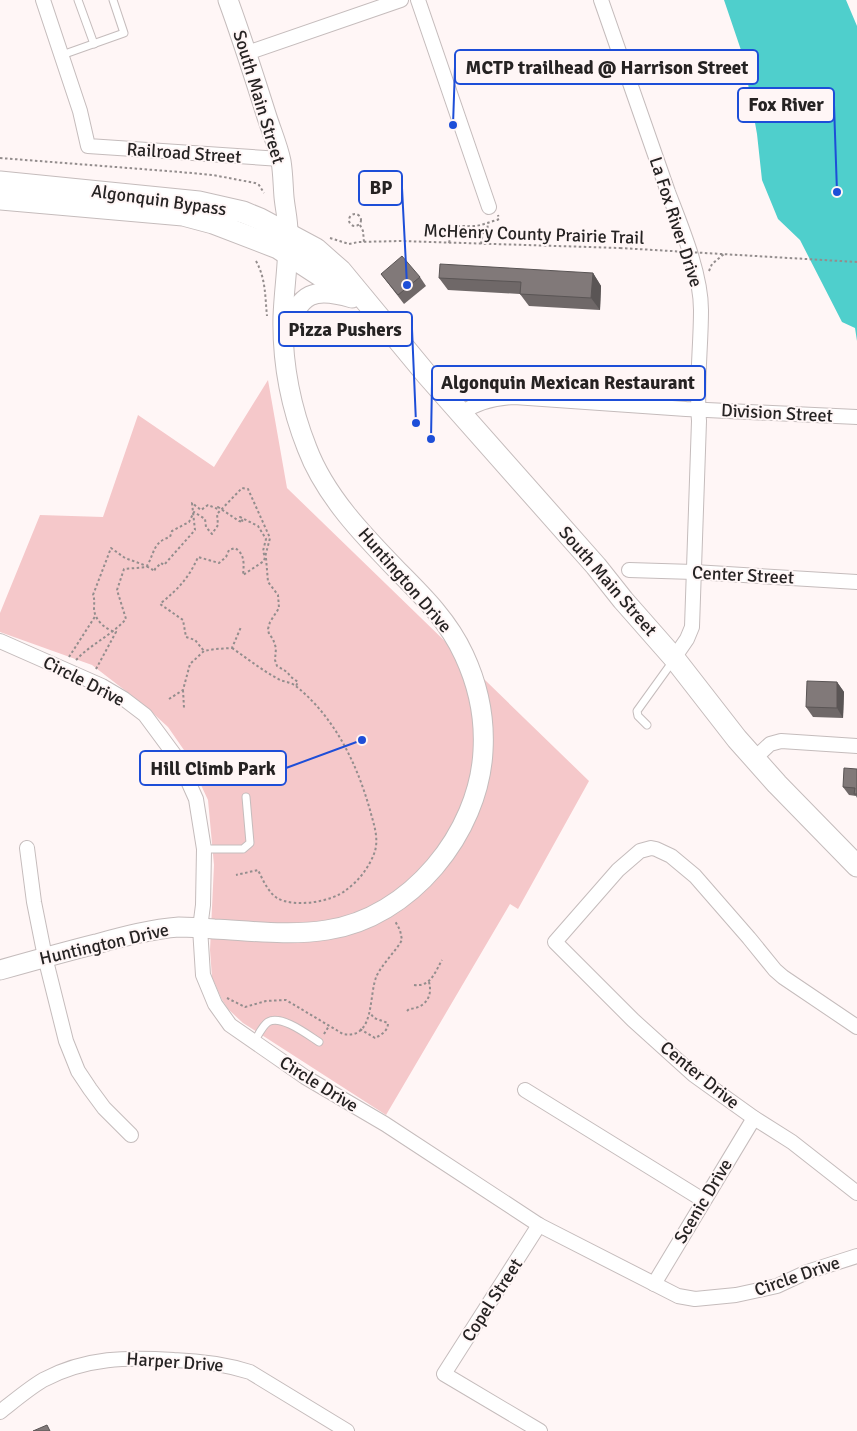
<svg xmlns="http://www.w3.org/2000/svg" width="857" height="1431" font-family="Signika,sans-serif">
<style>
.green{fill:#f5c8ca}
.water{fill:#4fcfcc}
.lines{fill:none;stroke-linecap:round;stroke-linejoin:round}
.lane-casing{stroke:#c5bcbc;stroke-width:9}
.street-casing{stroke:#c5bcbc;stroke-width:16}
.secondary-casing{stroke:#c5bcbc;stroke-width:21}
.primary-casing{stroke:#c5bcbc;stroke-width:23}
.path{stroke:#938d8d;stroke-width:2;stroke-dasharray:2.5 2.5;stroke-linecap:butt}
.lane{stroke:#fff;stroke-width:7}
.street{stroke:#fff;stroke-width:14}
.secondary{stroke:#fff;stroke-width:19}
.primary{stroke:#fff;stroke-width:21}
.path-bridge{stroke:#938d8d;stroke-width:2;stroke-dasharray:2.5 2.5;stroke-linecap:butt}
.wall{fill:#6f6868}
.shaded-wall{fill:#5a5555}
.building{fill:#817979;stroke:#5a5555}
.labels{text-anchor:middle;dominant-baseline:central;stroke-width:4;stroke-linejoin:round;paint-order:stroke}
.street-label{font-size:18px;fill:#262323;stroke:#fff6f6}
.leader{fill:none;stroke:#1d4ed8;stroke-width:2}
.callout-dot{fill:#1d4ed8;stroke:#fff6f6;stroke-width:2}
.callout{fill:#fff6f6;stroke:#1d4ed8;stroke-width:2}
.callout-label{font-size:19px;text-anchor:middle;font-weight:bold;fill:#262323}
</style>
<rect width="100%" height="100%" fill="#fff6f6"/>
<polygon class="green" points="268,380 287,488 589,781 518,909 510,904 386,1115 243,1023 228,1009 221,998 212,977 210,950 214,865 208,800 186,753 168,727 144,705 92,665 0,632 0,613 40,515 103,517 138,415 214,467"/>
<polygon class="water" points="724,0 846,0 857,26 857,341 855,328 842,322 800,240 778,219 762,180 757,134 743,56"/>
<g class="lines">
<g class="lane-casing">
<g id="lane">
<polyline points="78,0 94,44"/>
<polyline points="62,55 124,33 113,0"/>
<polyline points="647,725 638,716 637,711 673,661"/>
<polyline points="204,849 243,849 250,843 246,797"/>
<path d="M254 1042C258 1036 262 1026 268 1022 281 1014 308 1035 319 1042"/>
</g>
</g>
<g class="street-casing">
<g id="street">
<polyline points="43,0 80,111 88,146 281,159"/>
<polyline points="418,0 489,207"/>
<path d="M601 0 668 192C681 226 701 273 701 310 701 347 696 384 699 421L692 627 687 639 674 658"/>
<polyline points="247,53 401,0"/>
<path d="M462 413C477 402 495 398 514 397L686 409 857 417"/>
<polyline points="629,570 694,572 857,582"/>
<polyline points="0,641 102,686 124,699 145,715 179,761 196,799 204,849 203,905 200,928 203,975 215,1004 230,1025 305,1077 385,1124 539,1225 678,1296 695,1299 736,1295 777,1286 807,1272 857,1256"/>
<polyline points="755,758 770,744 781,741 857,746"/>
<polyline points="27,848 34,902 45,957 66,1041 78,1071 90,1089 104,1108 131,1135"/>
<polyline points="857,1027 783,977 775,970 749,938 695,876 671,856 656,849 651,848 640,851 618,870 555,942 633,1020 694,1075 754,1118 792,1142 857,1193"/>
<polyline points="525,1090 703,1200"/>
<polyline points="539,1225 444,1374 540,1431"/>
<polyline points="654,1284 754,1118"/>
<path d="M0 1412C14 1401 28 1389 43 1380 86 1357 128 1357 174 1360 201 1361 225 1364 250 1372L347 1431"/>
</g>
</g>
<g class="secondary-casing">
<g id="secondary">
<path d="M287 331C300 292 314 287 352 298"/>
<path d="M0 970C32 961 64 952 96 944 122 937 151 929 179 927 190 927 203 928 214 929 252 931 290 936 327 930 410 918 479 833 483 751 485 718 478 685 464 655 449 622 424 597 399 572 364 536 325 496 307 448 290 405 282 363 283 317 284 288 289 260 288 232 288 220 285 208 284 197 283 185 283 173 281 161 278 146 271 130 266 114 254 76 242 38 228 0"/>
</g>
</g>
<g class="primary-casing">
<g id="primary">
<polyline points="0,182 199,202 243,212 260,219 316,249 341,271 427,375 596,566 623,600 674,658 737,739 777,784 857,866"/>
<polyline points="0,199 183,215 213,223 278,248 324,278 354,292"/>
</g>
</g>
<g class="path">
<polyline points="0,158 180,172 213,175 255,183 259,185 264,193"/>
<circle cx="355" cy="220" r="6"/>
<polyline points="360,225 363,231 364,242"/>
<polyline points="330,238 349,244 358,242 400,241 620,248"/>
<path d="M449 243C454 221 454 227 473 226 481 226 489 222 497 220L499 219 498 215"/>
<polyline points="481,244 483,232 487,232 488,223"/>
<path d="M256 261C266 279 265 297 267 316"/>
<polyline points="709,271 712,264 724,254"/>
<polyline points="266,558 268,582 278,595 279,608 270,622 268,629 269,634 273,639 276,648 275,660 277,666 287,672 291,677 298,682 296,686"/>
<path d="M232 648C248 659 263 671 280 680 286 682 293 683 297 687 335 718 357 764 370 810 373 822 379 837 375 851 370 866 359 881 346 890 332 902 294 908 277 898 268 892 263 880 258 870L236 875"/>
<polyline points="69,657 96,615"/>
<path d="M76 660C91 644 112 635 126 619L117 590 124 569 148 567 155 571V569L161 563 164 565 195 530 192 503 201 510 208 505 218 509V507L239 521 243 522 240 517 258 526 266 539 263 551 265 557"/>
<path d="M96 669 116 632C106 630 94 620 94 608 94 603 95 600 93 595L111 548 125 558 147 566C155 552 153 542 170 537L172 531 189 522 194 512 205 519 206 527 212 534 218 525 217 514 242 488 248 489 270 538 264 561 243 575C244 564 245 554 235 548L229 550 226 557 219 563 198 557C189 578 178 589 160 604L183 620 186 637 195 640 204 651"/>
<polyline points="183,690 184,708"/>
<polyline points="169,699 183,690 190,664 204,651 215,649 232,648 241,627"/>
<path d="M414 985C431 987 435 972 442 960"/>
<path d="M227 998 245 1007 266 1001 286 1000 343 1034C376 1040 368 994 377 975 384 962 395 952 402 940L400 930 395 921"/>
<path d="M407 1011 409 1009C425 1008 433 997 429 982"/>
<path d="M360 1029 375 1038C381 1035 388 1031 388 1023L374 1018 370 1013"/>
<polyline points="324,1034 329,1026"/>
</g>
<use href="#lane" class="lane"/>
<use href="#street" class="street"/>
<use href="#secondary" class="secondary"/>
<use href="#primary" class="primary"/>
<polyline class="path-bridge" points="620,248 857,262"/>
</g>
<g class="wall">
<polygon points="593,273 601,286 600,310 529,306 520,294 448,290 439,278"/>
<polygon points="381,274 420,277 426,286 404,304"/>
<polygon points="837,682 844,692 843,718 813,717 806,707"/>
<polygon points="857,769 857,798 856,796 849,795 843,787"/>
</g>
<g class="shaded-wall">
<polygon points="593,273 601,286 600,310 591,298"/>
<polygon points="837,682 844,692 843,718 837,708"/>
</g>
<g class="building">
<polygon points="402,256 420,277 398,295 381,274"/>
<polygon points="440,264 593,273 591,298 520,294 521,282 439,278"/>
<polygon points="807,681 837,682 837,708 806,707"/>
<polygon points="844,768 857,769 857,794 854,794 855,788 843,787"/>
<polygon points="47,1425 50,1431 33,1431"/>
</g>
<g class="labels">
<g class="street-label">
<text transform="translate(259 97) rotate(73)">South Main Street</text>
<text transform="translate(184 153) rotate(4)">Railroad Street</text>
<text transform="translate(159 200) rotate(8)">Algonquin Bypass</text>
<text transform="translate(676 222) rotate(72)">La Fox River Drive</text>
<text transform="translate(534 234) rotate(2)">McHenry County Prairie Trail</text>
<text transform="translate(777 413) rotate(3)">Division Street</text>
<text transform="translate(743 575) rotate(3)">Center Street</text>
<text transform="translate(405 580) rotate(49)">Huntington Drive</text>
<text transform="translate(608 581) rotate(49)">South Main Street</text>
<text transform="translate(84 681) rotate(27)">Circle Drive</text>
<text transform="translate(104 944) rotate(-13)">Huntington Drive</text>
<text transform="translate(700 1075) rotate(39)">Center Drive</text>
<text transform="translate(319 1084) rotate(32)">Circle Drive</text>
<text transform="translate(703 1201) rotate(-59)">Scenic Drive</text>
<text transform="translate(797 1276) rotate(-19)">Circle Drive</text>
<text transform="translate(492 1300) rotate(-57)">Copel Street</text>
<text transform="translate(175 1362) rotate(4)">Harper Drive</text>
</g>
</g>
<path class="leader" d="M453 125L455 67M837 192L834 105M407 285L402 188M416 423L412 329M431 439L432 383M362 740L286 768"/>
<g class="callout-dot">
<circle cx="453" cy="125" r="5"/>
<circle cx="837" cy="192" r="5"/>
<circle cx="407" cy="285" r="5"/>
<circle cx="416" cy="423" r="5"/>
<circle cx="431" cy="439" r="5"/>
<circle cx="362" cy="740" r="5"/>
</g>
<g class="callout">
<rect x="455" y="50" width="303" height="34" rx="5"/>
<rect x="738" y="88" width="96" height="34" rx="5"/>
<rect x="359" y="171" width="43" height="34" rx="5"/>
<rect x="279" y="312" width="133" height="34" rx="5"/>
<rect x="432" y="366" width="273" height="34" rx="5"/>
<rect x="140" y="751" width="146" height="34" rx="5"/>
</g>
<g class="callout-label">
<text x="607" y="74">MCTP trailhead @ Harrison Street</text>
<text x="786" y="111">Fox River</text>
<text x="381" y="194">BP</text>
<text x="345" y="336">Pizza Pushers</text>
<text x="568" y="389">Algonquin Mexican Restaurant</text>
<text x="213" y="775">Hill Climb Park</text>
</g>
</svg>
